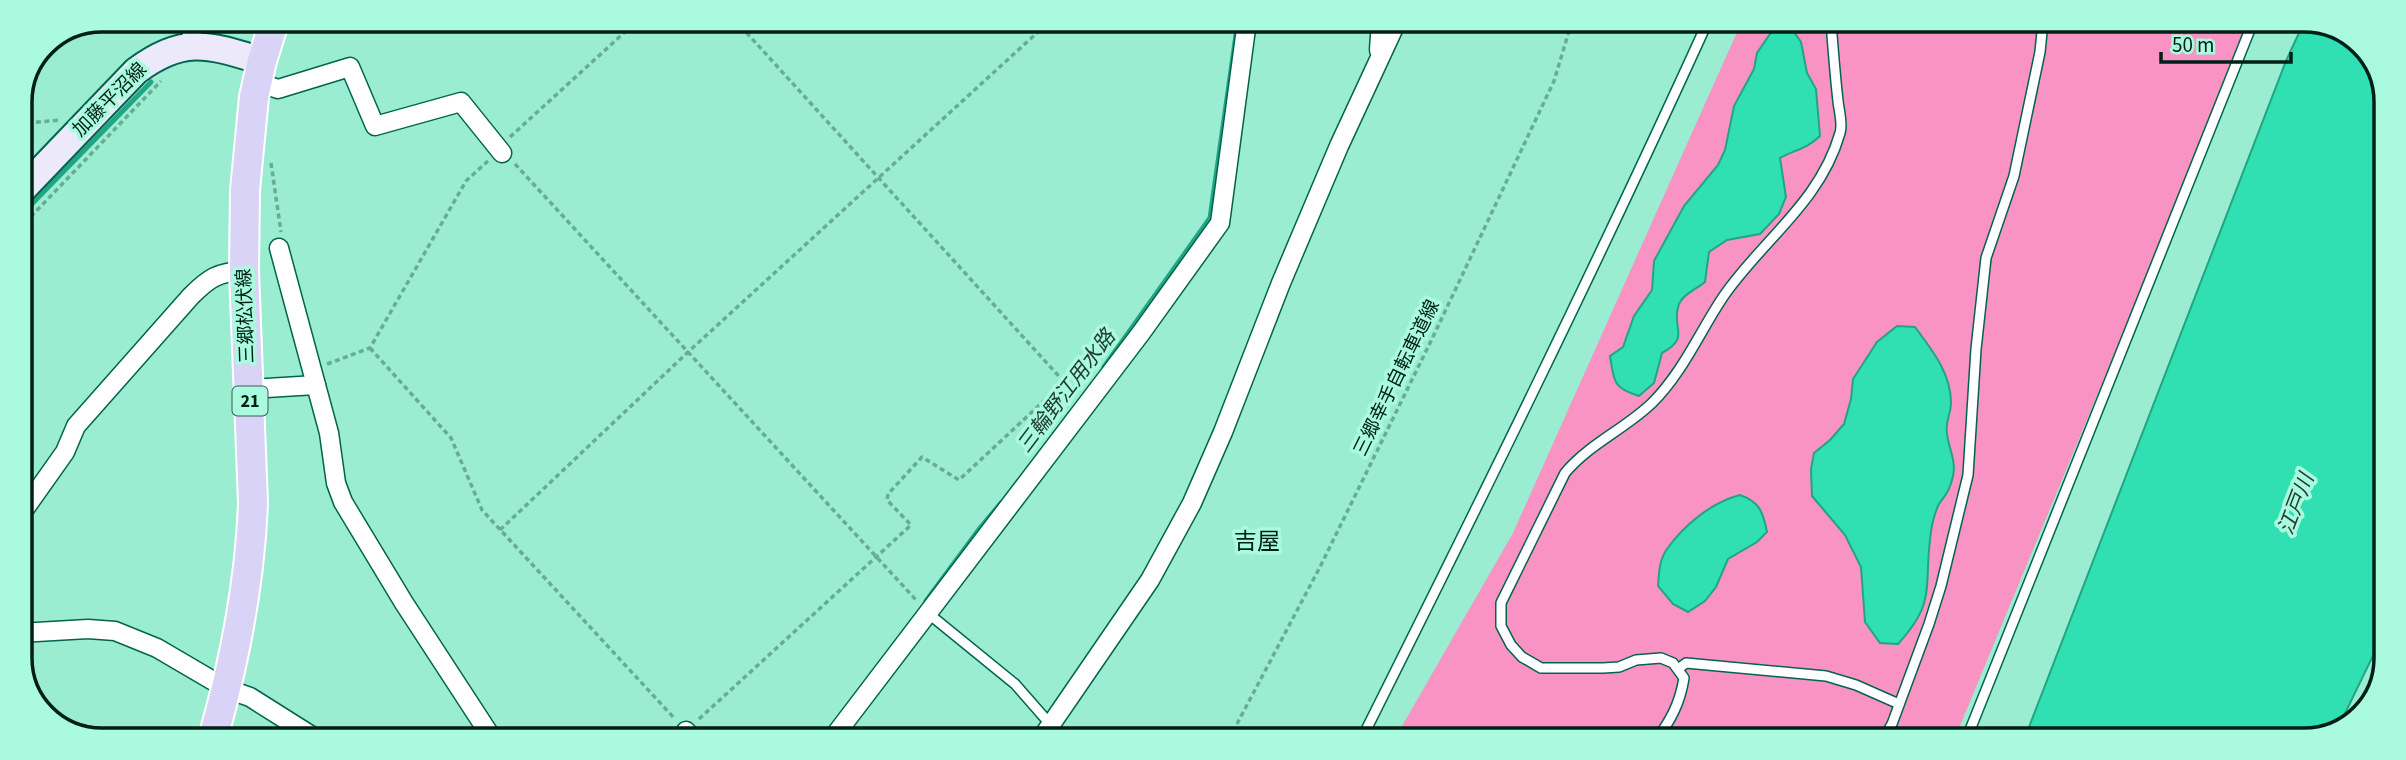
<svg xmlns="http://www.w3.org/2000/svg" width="2406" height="760" font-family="'Source Sans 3','Noto Sans JP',sans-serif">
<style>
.green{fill:#f893c3}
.water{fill:#30dfb2;stroke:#22a583;stroke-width:2}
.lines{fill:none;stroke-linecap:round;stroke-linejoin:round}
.stream{stroke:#22a583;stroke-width:5}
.service-casing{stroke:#00644e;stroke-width:12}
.minor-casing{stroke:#00644e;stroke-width:21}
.secondary-casing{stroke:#00644e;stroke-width:30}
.primary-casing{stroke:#fff;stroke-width:32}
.path{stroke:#69ab95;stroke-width:3.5;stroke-dasharray:5 3.5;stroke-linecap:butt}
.service{stroke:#fff;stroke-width:9}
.minor{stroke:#fff;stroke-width:18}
.secondary{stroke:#ece9fb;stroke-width:26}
.primary{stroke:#d8d3f7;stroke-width:28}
.labels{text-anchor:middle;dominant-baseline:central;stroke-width:7;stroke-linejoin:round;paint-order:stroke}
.shield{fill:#a9fade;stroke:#336152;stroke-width:2}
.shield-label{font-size:18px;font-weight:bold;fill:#001f16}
.street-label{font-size:19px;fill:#001f16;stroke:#a9fade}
.water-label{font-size:21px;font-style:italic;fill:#223c33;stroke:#a9fade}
.quarter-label{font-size:23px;fill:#001f16;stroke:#a9fade}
.rim{fill:none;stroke:#001f16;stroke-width:3.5}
</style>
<rect width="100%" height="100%" fill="#9bedd1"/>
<polygon class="green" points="1742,21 2252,22 1954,740 1394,740 1513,533"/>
<g class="water">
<polygon points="2304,22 2326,22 2367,47 2387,95 2384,633 2337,730 2305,741 2024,740 2286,61"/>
<path d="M1781 27 1794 32 1801 42 1807 73 1816 89 1820 136C1808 148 1795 150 1780 158L1786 197 1779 214 1760 234 1727 240 1709 252 1705 282C1697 289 1683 294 1679 304 1670 327 1692 337 1662 353L1654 383 1639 396C1612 388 1614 380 1610 356L1623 347 1634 316 1652 290 1654 261 1684 206 1718 165 1725 150 1734 106 1754 69 1757 53 1770 34Z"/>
<path d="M1897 326 1915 327C1932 350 1951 373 1951 403 1951 415 1945 419 1947 434 1950 455 1959 463 1950 486 1948 493 1943 498 1939 504 1934 514 1931 529 1930 540 1924 590 1936 602 1898 644L1880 643 1865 622 1861 567 1845 535 1812 496 1811 469 1814 453 1830 440 1844 424 1851 399 1853 379 1877 342Z"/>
<path d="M1740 495C1760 502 1763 512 1767 532L1757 542 1728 559 1716 587 1705 601 1688 612 1673 604 1658 586C1659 574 1659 560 1667 549 1684 525 1712 502 1740 495Z"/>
</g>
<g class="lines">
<g class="stream">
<polyline points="19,217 151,82"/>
<polyline points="1104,367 1210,218 1238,21"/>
<polyline points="926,601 980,528 1001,503"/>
</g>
<g class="service-casing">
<g id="service">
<polyline points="929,614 1015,684 1050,724"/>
<polyline points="1678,669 1686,663 1826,676 1856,685 1899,704"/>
<path d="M1361 740C1480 502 1598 263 1708 21"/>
<path d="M1656 740C1671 720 1680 703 1684 678L1673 663 1661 658 1636 660 1619 667 1603 668H1541L1522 657 1511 645 1501 626V603L1565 473C1589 444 1625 429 1652 403 1683 372 1699 333 1723 297 1762 240 1820 203 1840 133 1843 124 1839 111 1838 101 1835 75 1833 48 1831 22"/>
<polyline points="1883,740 1892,724 1929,624 1941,586 1968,475 1976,349 1986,258 2014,176 2040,52 2043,22"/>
<polyline points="1966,740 2253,22"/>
</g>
</g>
<g class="minor-casing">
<g id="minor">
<polyline points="191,45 193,19"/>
<polyline points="1379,50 1381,21"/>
<polyline points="257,82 278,89 350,67 375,126 461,102 502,153"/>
<polyline points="279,248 329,433 336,483 343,502 404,603 492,738"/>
<polyline points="249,389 316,385"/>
<path d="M19 517 65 452 76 426 191 296C209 278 218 272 244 271"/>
<polyline points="19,633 88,629 115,631 157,648 227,689 250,697 315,738"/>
<polyline points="686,731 693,739"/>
<polyline points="832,739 1141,333 1220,223 1247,21"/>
<polyline points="1041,739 1150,580 1192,503 1223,432 1281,283 1339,146 1397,21"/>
</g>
</g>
<g class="secondary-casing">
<path id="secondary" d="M19 193 136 71C184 35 209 45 262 61"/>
</g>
<g class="primary-casing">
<path id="primary" d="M213 738C235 660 250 583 253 503L244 271 245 190 254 97 262 61 275 19"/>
</g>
<g class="path">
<polyline points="735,20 1075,394"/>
<polyline points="1220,21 1228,29"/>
<polyline points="19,124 60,120"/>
<polyline points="510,137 638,20"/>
<polyline points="271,163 281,232"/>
<polyline points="515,164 917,601"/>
<polyline points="19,229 161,81"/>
<polyline points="370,348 451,438 482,510 675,719"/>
<polyline points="327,364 370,348 466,181 488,161"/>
<polyline points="500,530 687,353 1051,20"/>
<polyline points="699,719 911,525 887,500 888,494 922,457 959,480 1063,383"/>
<polyline points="1229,739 1320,567 1432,339 1554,81 1572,21"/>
</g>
<use href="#service" class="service"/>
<use href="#minor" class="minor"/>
<use href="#secondary" class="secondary"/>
<use href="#primary" class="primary"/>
</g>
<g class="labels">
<rect class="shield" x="232.5" y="386.5" width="35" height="29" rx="5"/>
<g class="shield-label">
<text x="250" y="401">21</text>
</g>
<g class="street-label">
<text transform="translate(110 100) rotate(-45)">加藤平沼線</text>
<text transform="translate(246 316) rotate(-92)">三郷松伏線</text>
<text transform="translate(1397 378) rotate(-64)">三郷幸手自転車道線</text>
</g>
<g class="water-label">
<text transform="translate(1066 391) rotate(-53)">三輪野江用水路</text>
<text transform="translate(2296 504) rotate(-69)">江戸川</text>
</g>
<g class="quarter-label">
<text x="1257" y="541">吉屋</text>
</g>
</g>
<path d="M0 0H2406V760H0ZM102 32H2304A70 70 0 0 1 2374 102V658A70 70 0 0 1 2304 728H102A70 70 0 0 1 32 658V102A70 70 0 0 1 102 32Z" fill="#a9fade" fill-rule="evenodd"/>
<path class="rim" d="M102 32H2304A70 70 0 0 1 2374 102V658A70 70 0 0 1 2304 728H102A70 70 0 0 1 32 658V102A70 70 0 0 1 102 32Z"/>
<path d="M2161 52v10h130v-10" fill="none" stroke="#001f16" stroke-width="3.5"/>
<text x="2172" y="52" font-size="21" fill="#001f16" stroke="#a9fade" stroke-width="5" paint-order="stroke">50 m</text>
</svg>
